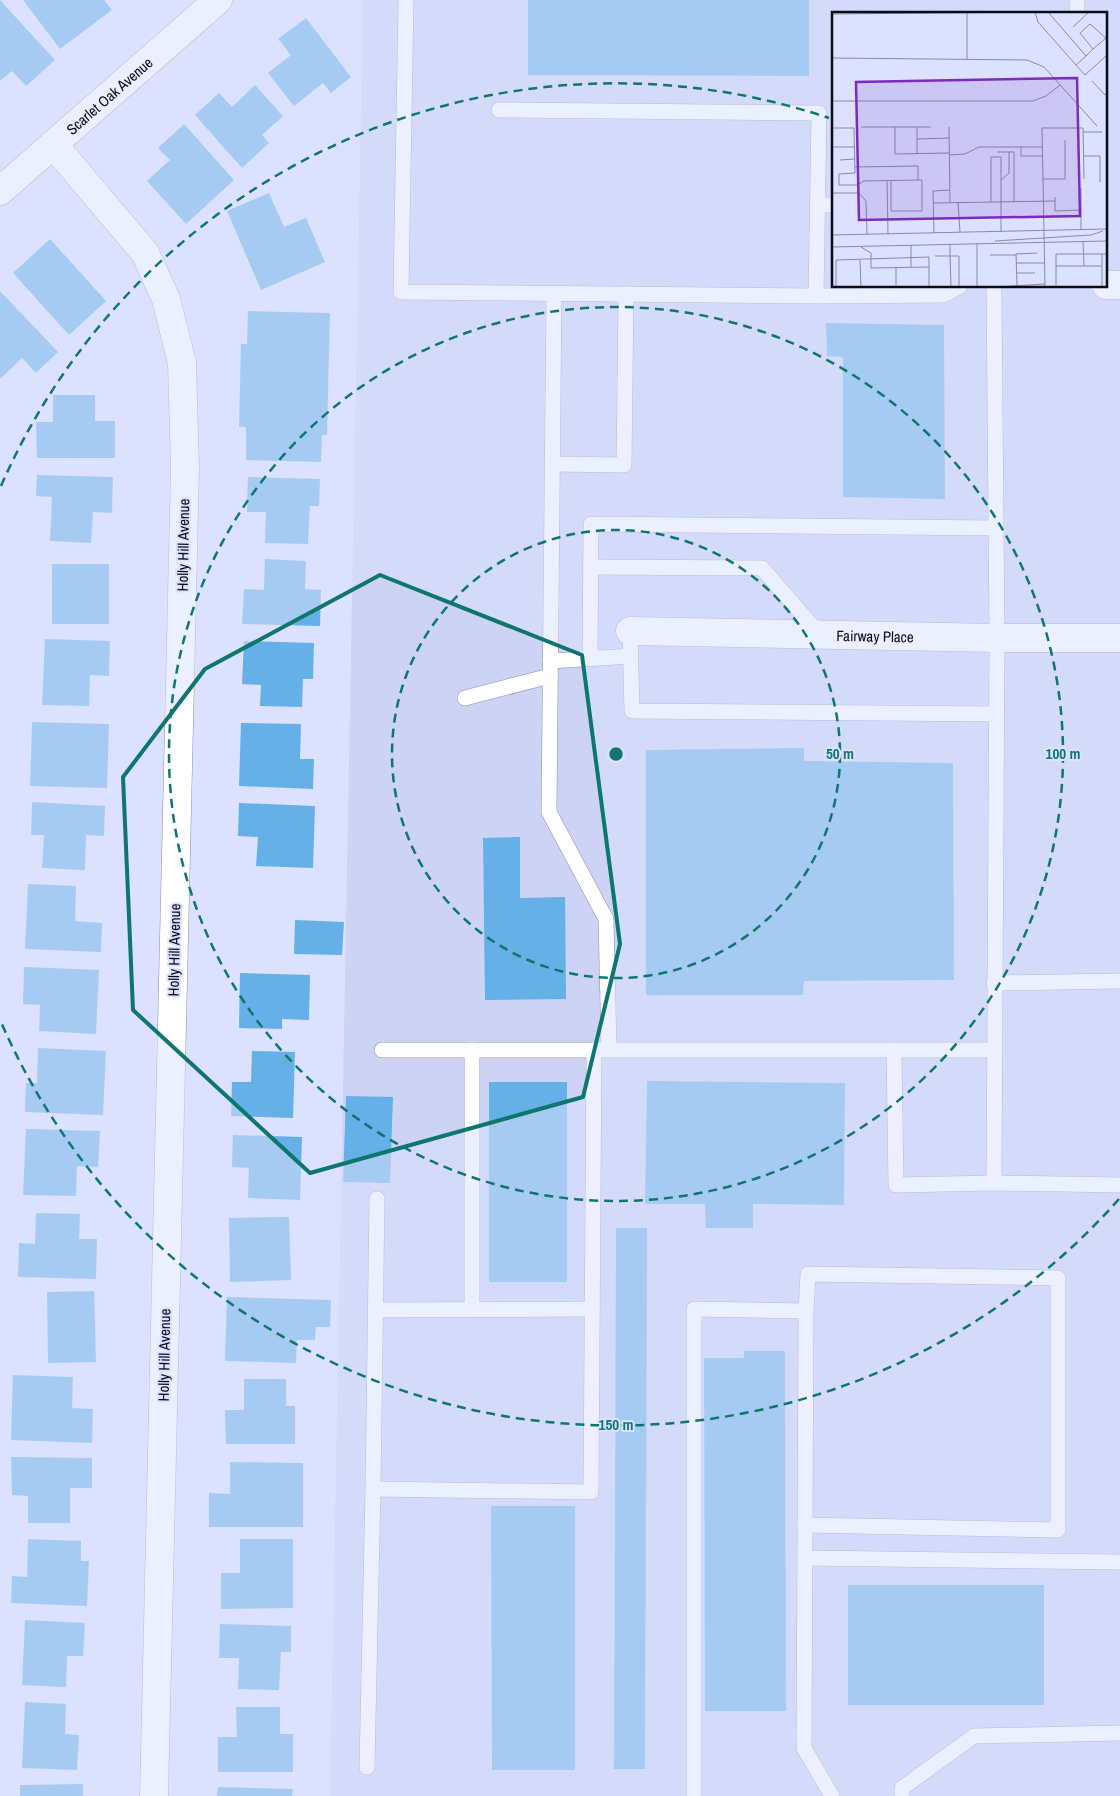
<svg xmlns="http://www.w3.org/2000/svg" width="1120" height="1796" font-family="'Archivo Narrow',sans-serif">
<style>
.built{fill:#ccd3f5;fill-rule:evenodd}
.building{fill:#65b0e7}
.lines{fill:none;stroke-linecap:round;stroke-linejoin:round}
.service-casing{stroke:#888eaf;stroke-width:16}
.minor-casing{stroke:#888eaf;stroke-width:29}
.service{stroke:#fff;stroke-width:15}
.minor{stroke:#fff;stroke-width:28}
.marked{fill:none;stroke:#0f766e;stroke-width:4;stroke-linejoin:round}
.ring{fill:none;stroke:#0f766e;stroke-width:2.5;stroke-dasharray:9 6}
.labels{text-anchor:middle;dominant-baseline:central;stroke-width:4;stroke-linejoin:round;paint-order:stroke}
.street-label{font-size:15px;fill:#090b16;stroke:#dbe1fe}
.inset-road{fill:none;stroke:#878ba1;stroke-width:1}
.view{fill:#7b2cbf;fill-opacity:0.15;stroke:#7b2cbf;stroke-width:2.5}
.inset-edge{fill:none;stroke:#090b16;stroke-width:2.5}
.centre{fill:#0f766e;stroke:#dbe1fe;stroke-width:2.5}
.ring-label{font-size:15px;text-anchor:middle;font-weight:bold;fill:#0f766e;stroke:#dbe1fe;stroke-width:4;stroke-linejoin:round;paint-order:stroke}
</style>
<rect width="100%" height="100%" fill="#dbe1fe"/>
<path class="built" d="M363 0H1120V1796H330ZM834 14H1106V286H834Z"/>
<g class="building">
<polygon points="0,0 55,60 26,86 12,71 0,81"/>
<polygon points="23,0 104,0 112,10 60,49"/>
<polygon points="528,0 809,0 809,76 528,75"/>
<polygon points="306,18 351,77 331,93 323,83 294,106 268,73 291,55 278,39"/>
<polygon points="255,85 283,116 262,135 269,143 242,168 195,115 219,93 232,107"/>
<polygon points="184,124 234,180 186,224 147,181 170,160 158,148"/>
<polygon points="269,193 284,227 306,218 325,262 261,290 227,211"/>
<polygon points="50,239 106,301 69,335 13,273"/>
<polygon points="0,291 58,352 36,373 22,358 0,379"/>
<polygon points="248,311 330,313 327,435 322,435 321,462 246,460 246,427 239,427 241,344 247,344"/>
<polygon points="826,323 944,325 945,499 843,497 843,357 827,356"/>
<polygon points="53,395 95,395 95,421 115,421 115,458 37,458 36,422 53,422"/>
<polygon points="37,475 113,477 112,513 93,512 91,543 50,541 52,497 36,496"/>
<polygon points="248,477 320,479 319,506 310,506 308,544 265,543 266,512 247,512"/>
<polygon points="265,559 306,561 305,589 321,590 320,626 242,624 244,589 264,590"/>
<rect x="52" y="564" width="57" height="60"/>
<polygon points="45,639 110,641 109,676 90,675 89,706 42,705"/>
<polygon points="244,641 314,643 313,679 303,679 302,707 260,706 261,685 242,684"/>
<polygon points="32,722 109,724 107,788 30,786"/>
<polygon points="241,723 301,724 300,759 314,759 313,789 239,786"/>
<polygon points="804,748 804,761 953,763 954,980 804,981 803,995 646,995 646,750"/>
<polygon points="32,802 105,806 104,836 86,835 85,870 42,868 44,835 31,835"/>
<polygon points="239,803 315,806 313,868 256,866 258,837 238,836"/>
<polygon points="520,837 520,898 565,897 566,999 485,1000 483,838"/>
<polygon points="28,884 76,886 75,921 102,923 101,952 25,949"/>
<polygon points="295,920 344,922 342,955 294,954"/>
<polygon points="24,967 99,970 96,1034 39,1031 40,1005 23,1004"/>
<polygon points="240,973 310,975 309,1020 282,1019 282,1029 239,1028"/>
<polygon points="38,1048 106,1051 103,1115 25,1112 26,1083 37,1083"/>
<polygon points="252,1051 295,1052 293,1118 231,1116 232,1082 251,1082"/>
<polygon points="647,1081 845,1083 844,1205 753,1204 753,1228 706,1228 705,1204 645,1204"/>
<rect x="489" y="1082" width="78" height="200"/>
<polygon points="346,1096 393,1097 390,1183 343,1182"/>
<polygon points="26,1129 100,1131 98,1167 77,1166 76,1196 23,1195"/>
<polygon points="233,1135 302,1137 300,1200 248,1198 249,1168 232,1167"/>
<polygon points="36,1213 80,1214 79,1239 97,1239 96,1279 18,1277 19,1243 35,1244"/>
<polygon points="289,1217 291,1280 230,1282 229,1218"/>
<polygon points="616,1228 647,1228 645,1769 614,1769"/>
<polygon points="94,1291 96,1362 48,1363 47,1292"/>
<polygon points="227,1297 331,1300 330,1327 316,1327 315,1340 297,1340 296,1363 225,1361"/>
<polygon points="744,1351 785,1351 786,1711 705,1711 704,1358 744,1358"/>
<polygon points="13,1375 73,1377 72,1408 93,1409 92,1443 11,1440"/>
<polygon points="244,1379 286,1379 286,1406 295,1406 295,1444 226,1444 225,1410 244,1410"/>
<polygon points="11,1457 92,1458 92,1488 70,1488 70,1523 28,1523 28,1496 12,1495"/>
<polygon points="230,1462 303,1463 303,1527 209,1527 209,1493 230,1494"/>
<polygon points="491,1506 575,1506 575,1770 492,1770"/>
<polygon points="28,1539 81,1541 81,1561 89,1561 87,1606 11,1603 12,1576 27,1577"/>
<polygon points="240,1539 293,1539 293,1608 221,1609 221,1573 240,1573"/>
<rect x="848" y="1585" width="196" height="120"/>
<polygon points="25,1620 85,1623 83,1656 67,1656 66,1687 22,1685"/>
<polygon points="220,1624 291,1626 291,1652 281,1652 279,1690 238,1689 239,1658 219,1658"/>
<polygon points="25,1702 66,1704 65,1734 79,1735 77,1770 22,1768"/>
<polygon points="236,1707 280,1707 280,1734 293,1734 293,1772 218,1772 218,1737 237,1737"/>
<polygon points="83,1784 83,1796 20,1796 20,1785"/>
<polygon points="218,1787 293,1789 292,1796 217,1796"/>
</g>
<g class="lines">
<g class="service-casing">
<g id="service">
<polyline points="406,0 401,292 816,296 819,113 499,110"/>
<polyline points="1077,0 1077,14"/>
<polyline points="818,205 834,205"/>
<polyline points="994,286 997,638 994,1183"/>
<polyline points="554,293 549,812 606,919 609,1050"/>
<polyline points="816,296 943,295 960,286"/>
<polyline points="552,464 624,465 626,294"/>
<polyline points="591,567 762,568 821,636"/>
<polyline points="630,631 632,711 997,714"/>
<polyline points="590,659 591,524 996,528"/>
<polyline points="550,661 631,656"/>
<polyline points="465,698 550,676"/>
<polyline points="994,983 1120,981"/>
<polyline points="382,1050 994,1050"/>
<polyline points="894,1050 896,1185 994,1183 1120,1185"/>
<polyline points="375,1310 592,1309"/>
<polyline points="472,1310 472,1050"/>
<polyline points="373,1489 377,1199"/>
<polyline points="805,1525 1058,1530 1058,1278 808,1274 806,1311"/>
<polyline points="805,1558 1120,1562"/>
<polyline points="367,1767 373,1489 591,1492 594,1050"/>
<polyline points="694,1796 694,1309 806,1311 804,1748 832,1796"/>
<polyline points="902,1796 902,1788 974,1736 1120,1733"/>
</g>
</g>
<g class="minor-casing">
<g id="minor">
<polyline points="53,144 145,253 166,299 182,363 185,468 154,1796"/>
<path id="s1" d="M0 191 218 0"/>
<polyline points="1106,285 1120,285"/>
<path id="s2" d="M630 631 997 638H1120"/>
</g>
</g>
<use href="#service" class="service"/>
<use href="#minor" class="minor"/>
</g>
<path d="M0 0H1120V1796H0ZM380 575 582 655 620 944 583 1097 310 1173 133 1010 123 777 205 669Z" fill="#dbe1fe" fill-opacity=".55" fill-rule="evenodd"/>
<path class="marked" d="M380 575 582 655 620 944 583 1097 310 1173 133 1010 123 777 205 669Z"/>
<g class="ring">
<circle cx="616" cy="754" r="224"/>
<circle cx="616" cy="754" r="447"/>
<path d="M1119 1199A671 671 0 0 1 1 1022M1 486A671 671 0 0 1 829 118"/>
</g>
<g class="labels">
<g class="street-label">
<text stroke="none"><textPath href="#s1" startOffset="145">Scarlet Oak Avenue</textPath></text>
<text transform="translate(183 545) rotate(-89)">Holly Hill Avenue</text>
<text stroke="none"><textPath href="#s2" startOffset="245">Fairway Place</textPath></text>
<text transform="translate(174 950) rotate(-89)">Holly Hill Avenue</text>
<text transform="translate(164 1355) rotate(-89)">Holly Hill Avenue</text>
</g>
</g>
<g transform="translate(832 12)">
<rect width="275" height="275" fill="#dbe1fe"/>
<path class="inset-road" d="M203 0 206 10 244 53M216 0 254 44M0 2 200 0M241 15 257 0M261 37 248 21 258 12 274 26 261 37 254 44 244 53 253 63 275 43M0 46 195 48 212 55 265 114M135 47V0M260 69 273 83 275 81M0 89H201L214 84 228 73M29 115H63V142L117 141M63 115H99M85 115V142M117 115 118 190M0 116H22L23 161 7 162V173H25L32 169 86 168V154L23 155M251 120H270M85 127 117 126M233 128V167H211L210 116H251L252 167M0 135H23M189 135V144H210M165 140H182V190M117 143 133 142 147 135H210M252 144H268V170M8 148 23 147M211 167 213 275M55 168 56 222M59 168V199H90V168H86M169 168 177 161V140M249 176V218M0 181H27L34 189 35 222M223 185V199L249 198M126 190 128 220M159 190V145H169V220M102 191 223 189M102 221 101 179 118 178M0 223 275 217M163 229 259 223 271 219M251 230 252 254M145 231V275M79 233V255M0 235 275 229M29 235 39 241V256L97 255M270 242V275M158 243H184M103 244H118V232M28 248 29 275M184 251H213M224 254H270M64 256V275M184 261H203M185 273 184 242 205 241M4 275V248L97 245V275M119 275 118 244H127V275M164 275 213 272M224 275V242H275"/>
<path class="view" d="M245 66 248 204 27 208 24 70Z"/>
<rect width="275" height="275" class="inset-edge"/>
</g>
<circle cx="616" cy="754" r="8" class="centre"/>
<g class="ring-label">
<text x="840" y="759">50 m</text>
<text x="1063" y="759">100 m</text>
<text x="616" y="1430">150 m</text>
</g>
</svg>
